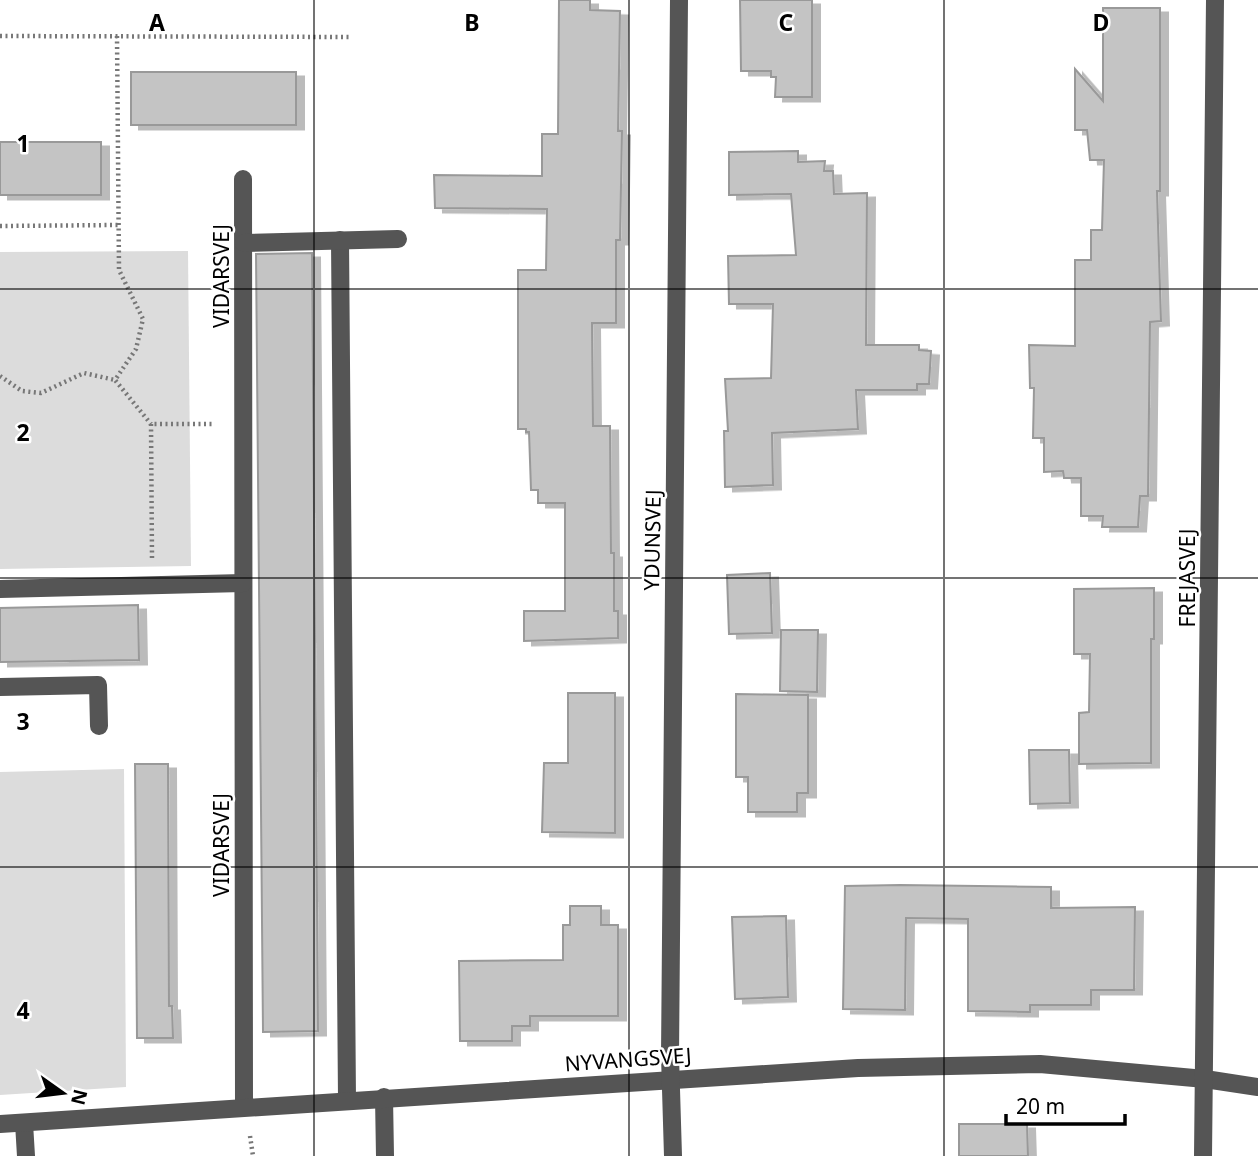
<svg xmlns="http://www.w3.org/2000/svg" width="1258" height="1156" font-family="'Noto Sans',sans-serif">
<style>
.green{fill:#dcdcdc}
.building{fill:#c4c4c4;stroke:#999;stroke-width:2;filter:url(#shadow)}
.lines{fill:none;stroke-linecap:round;stroke-linejoin:round}
.path{stroke:#777;stroke-width:4.5;stroke-dasharray:2 3.5;stroke-linecap:butt}
.minor{stroke:#555;stroke-width:18}
.grid{fill:none;stroke:#000;stroke-width:2;stroke-opacity:0.55}
.labels{text-anchor:middle;dominant-baseline:central;stroke-width:5;stroke-linejoin:round;paint-order:stroke}
.street-label{font-size:21px;fill:#000;stroke:#fff}
.grid-label{font-size:23px;text-anchor:middle;font-weight:bold;fill:#000;stroke:#fff;stroke-width:5;stroke-linejoin:round;paint-order:stroke}
</style>
<defs>
<filter id="shadow"><feDropShadow dx="8" dy="4.5" stdDeviation="0" flood-color="#0004"/></filter>
</defs>
<rect width="100%" height="100%" fill="#fff"/>
<g class="green">
<polygon points="188,251 191,566 0,569 0,252"/>
<polygon points="124,769 126,1087 0,1095 0,772"/>
</g>
<g class="building">
<polygon points="559,0 590,0 590,10 620,11 618,131 622,131 620,240 616,240 616,323 592,323 593,426 610,426 611,553 614,553 614,611 618,611 618,638 524,641 524,611 565,611 565,503 538,503 538,490 531,490 529,432 526,432 526,429 518,429 518,270 546,270 547,209 435,208 434,175 542,176 542,134 558,134"/>
<polygon points="740,0 812,0 812,97 775,97 776,77 771,77 771,71 741,71"/>
<polygon points="1103,8 1160,8 1160,191 1157,191 1161,321 1150,322 1148,496 1140,496 1138,527 1102,527 1103,516 1081,516 1081,478 1064,478 1063,471 1044,472 1044,438 1033,438 1034,388 1030,388 1029,345 1075,346 1075,260 1091,260 1091,230 1102,230 1104,160 1090,160 1087,130 1075,130 1075,69 1103,101"/>
<rect x="131" y="72" width="165" height="53"/>
<rect x="0" y="142" width="101" height="53"/>
<polygon points="798,151 798,162 825,161 824,171 833,171 834,194 867,193 866,345 919,345 919,350 931,351 929,384 917,384 917,390 856,390 858,429 772,433 773,485 725,487 724,431 728,431 725,379 771,378 773,304 729,304 728,256 796,255 791,194 729,195 729,152"/>
<polygon points="312,253 318,1031 263,1032 256,254"/>
<polygon points="770,573 772,633 729,634 727,575"/>
<polygon points="1154,588 1154,639 1151,639 1151,763 1079,764 1079,713 1089,712 1090,654 1074,654 1074,589"/>
<polygon points="138,605 139,660 0,662 0,608"/>
<polygon points="781,630 818,630 817,692 780,691"/>
<polygon points="568,693 615,693 615,833 542,832 544,763 568,763"/>
<polygon points="736,694 808,695 808,793 797,793 797,812 748,812 748,777 736,777"/>
<polygon points="1029,750 1069,750 1070,803 1030,804"/>
<polygon points="135,764 168,764 169,1006 172,1006 173,1038 137,1038"/>
<polygon points="900,885 1051,887 1051,908 1135,907 1134,990 1091,990 1091,1005 1030,1005 1030,1012 968,1011 968,919 906,918 905,1010 843,1009 845,886"/>
<polygon points="570,906 601,906 601,925 618,925 618,1016 530,1016 530,1026 512,1026 512,1041 460,1041 459,961 563,960 563,925 570,925"/>
<polygon points="786,916 788,997 735,999 732,917"/>
<polygon points="959,1124 1027,1124 1028,1156 959,1156"/>
</g>
<g class="lines">
<g class="path">
<polyline points="0,36 349,37"/>
<polyline points="117,36 119,270 143,319 136,349 115,380 151,424"/>
<polyline points="0,226 118,225"/>
<polyline points="0,376 22,391 41,393 84,373 115,380"/>
<polyline points="152,558 151,424 215,424"/>
<polyline points="250,1136 253,1156"/>
</g>
<g class="minor">
<polyline points="243,179 244,1107"/>
<polyline points="340,240 347,1100"/>
<polyline points="244,243 398,239"/>
<polyline points="0,589 243,583"/>
<polyline points="0,687 98,685 99,726"/>
<polyline points="384,1097 385,1156"/>
<polyline points="24,1123 26,1156"/>
<polyline points="0,1124 858,1068 1040,1064 1205,1079 1258,1087"/>
<polyline points="673,1156 670,1056 679,0"/>
<polyline points="1203,1156 1215,0"/>
</g>
</g>
<path class="grid" d="M314 0V1156M629 0V1156M944 0V1156M0 289H1258M0 578H1258M0 867H1258"/>
<g class="labels">
<g class="street-label">
<text transform="translate(221 276) rotate(-90)">VIDARSVEJ</text>
<text transform="translate(652 540) rotate(-89)">YDUNSVEJ</text>
<text transform="translate(1187 578) rotate(-90)">FREJASVEJ</text>
<text transform="translate(221 845) rotate(-90)">VIDARSVEJ</text>
<text transform="translate(628 1059) rotate(-4)">NYVANGSVEJ</text>
</g>
</g>
<g class="grid-label">
<text x="157" y="31">A</text>
<text x="472" y="31">B</text>
<text x="786" y="31">C</text>
<text x="1101" y="31">D</text>
<text x="23" y="152">1</text>
<text x="23" y="441">2</text>
<text x="23" y="730">3</text>
<text x="23" y="1019">4</text>
</g>
<g transform="translate(63 1093) rotate(104)" stroke="#ffffff" stroke-width="5" paint-order="stroke">
<path d="M0-5L12 26L0 18L-12 26Z" fill="#000000"/>
<text y="-10" font-size="19" font-weight="bold" text-anchor="middle" fill="#000000">N</text>
</g>
<path d="M1006 1114v10h119v-10" fill="none" stroke="#000000" stroke-width="3.5"/>
<text x="1016" y="1114" font-size="21" fill="#000000" stroke="#ffffff" stroke-width="5" paint-order="stroke">20 m</text>
</svg>
